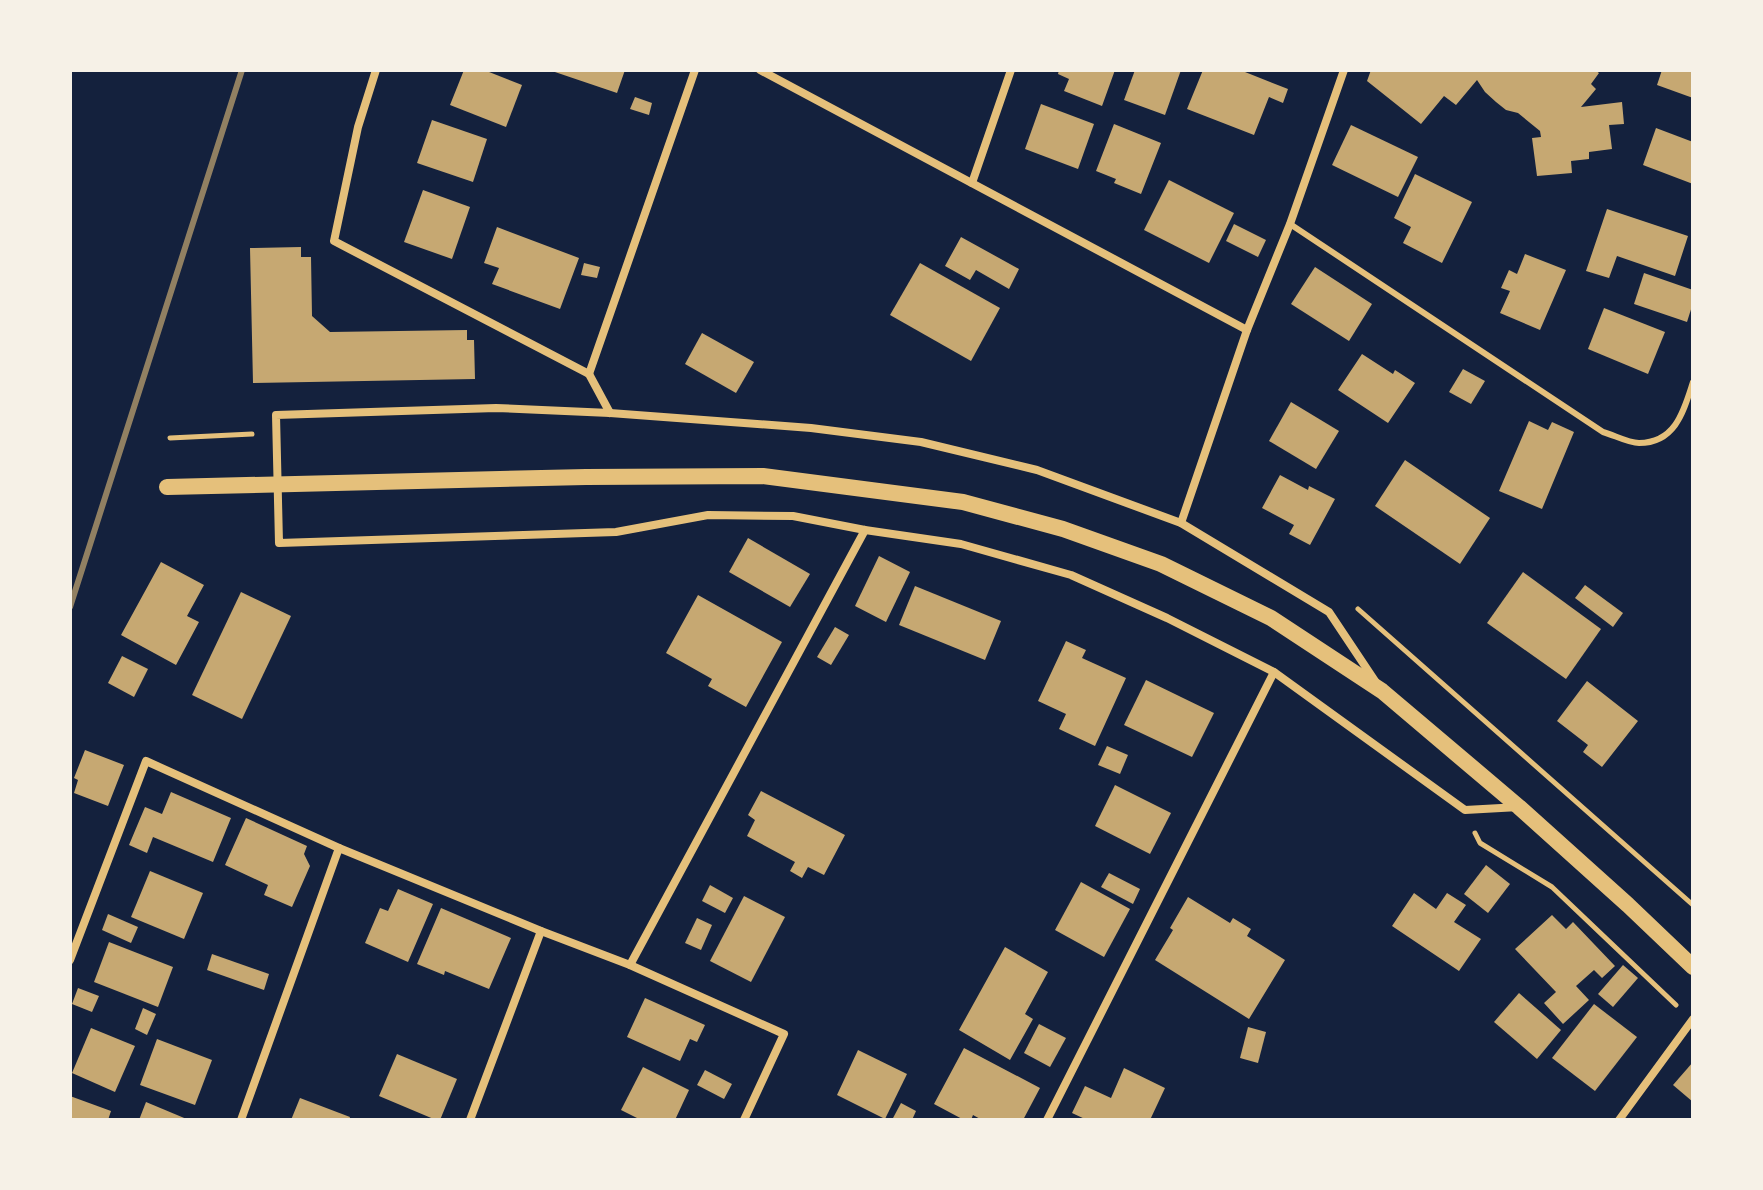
<svg xmlns="http://www.w3.org/2000/svg" width="1763" height="1190" font-family="'Open Sans',sans-serif">
<style>
.building{fill:#c6a872}
.lines{fill:none;stroke-linecap:round;stroke-linejoin:round}
.path{stroke:#e5c07b;stroke-width:5}
.service{stroke:#e5c07b;stroke-width:6}
.minor{stroke:#e5c07b;stroke-width:8}
.secondary{stroke:#e5c07b;stroke-width:16}
.rail{stroke:#918062;stroke-width:6}
</style>
<rect width="100%" height="100%" fill="#14213d"/>
<g class="building">
<polygon points="464,70 484,70 522,85 506,127 450,105"/>
<polygon points="549,70 625,70 617,93"/>
<polygon points="1059,70 1115,70 1102,106 1064,91 1069,79 1058,74"/>
<polygon points="1135,70 1181,70 1165,115 1124,100"/>
<polygon points="1203,70 1240,70 1288,89 1283,103 1269,97 1254,135 1187,109"/>
<polygon points="1371,70 1595,70 1599,73 1591,84 1596,89 1581,107 1622,102 1624,124 1609,125 1612,149 1589,152 1589,159 1571,161 1572,173 1537,176 1532,138 1541,137 1540,131 1518,113 1506,110 1496,102 1485,92 1477,80 1456,105 1444,96 1421,124 1367,81"/>
<polygon points="1662,70 1693,70 1693,98 1657,85"/>
<polygon points="635,97 652,103 649,115 630,109"/>
<polygon points="1041,104 1094,124 1078,169 1025,149"/>
<polygon points="432,120 487,139 473,182 417,163"/>
<polygon points="1114,124 1161,143 1141,194 1114,183 1116,179 1096,171"/>
<polygon points="1351,125 1418,157 1398,197 1332,165"/>
<polygon points="1656,128 1693,142 1693,184 1643,165"/>
<polygon points="1415,174 1472,202 1442,263 1403,243 1411,227 1394,218"/>
<polygon points="1169,180 1234,213 1209,263 1144,230"/>
<polygon points="423,190 470,207 452,259 404,242"/>
<polygon points="1607,209 1688,236 1675,276 1617,256 1609,278 1586,271"/>
<polygon points="1234,224 1266,240 1258,257 1226,241"/>
<polygon points="497,227 579,258 560,309 492,284 499,268 484,263"/>
<polygon points="961,237 1019,269 1009,289 976,270 970,280 945,266"/>
<polygon points="301,247 301,257 311,257 312,316 330,332 467,330 467,340 474,340 475,379 253,383 250,248"/>
<polygon points="1525,254 1566,270 1540,330 1500,313 1510,291 1501,288 1509,270 1517,274"/>
<polygon points="584,263 600,267 597,278 581,275"/>
<polygon points="920,263 1000,308 971,361 890,315"/>
<polygon points="1315,267 1372,304 1349,341 1291,304"/>
<polygon points="1644,273 1693,290 1693,303 1687,322 1634,304"/>
<polygon points="1604,308 1665,332 1648,374 1588,349"/>
<polygon points="702,333 754,362 736,393 685,364"/>
<polygon points="1362,354 1393,374 1395,370 1415,383 1388,423 1338,390"/>
<polygon points="1463,369 1485,381 1471,404 1449,392"/>
<polygon points="1291,402 1339,431 1316,469 1269,441"/>
<polygon points="1529,421 1548,430 1552,422 1574,432 1542,509 1499,491"/>
<polygon points="1405,460 1490,518 1460,564 1375,506"/>
<polygon points="1280,475 1308,490 1309,486 1335,499 1310,545 1289,534 1294,525 1262,508"/>
<polygon points="748,538 810,574 790,607 729,572"/>
<polygon points="879,556 910,572 886,622 855,606"/>
<polygon points="161,562 204,585 187,616 199,622 176,665 121,635"/>
<polygon points="1523,572 1601,629 1566,679 1487,623"/>
<polygon points="1585,585 1623,613 1613,627 1575,598"/>
<polygon points="915,586 1001,621 985,660 899,625"/>
<polygon points="241,592 291,616 242,719 192,695"/>
<polygon points="698,595 782,642 746,707 708,686 712,679 666,653"/>
<polygon points="835,627 849,635 831,665 817,657"/>
<polygon points="1066,641 1086,650 1082,658 1126,678 1095,746 1059,729 1066,714 1038,701"/>
<polygon points="122,656 148,669 134,697 108,683"/>
<polygon points="1146,680 1214,713 1192,757 1124,725"/>
<polygon points="1587,681 1638,721 1602,767 1583,752 1588,745 1557,721"/>
<polygon points="1107,746 1128,755 1120,774 1098,765"/>
<polygon points="85,750 124,765 108,806 74,793 78,780 74,778"/>
<polygon points="1115,785 1171,813 1150,854 1095,826"/>
<polygon points="761,791 845,835 824,875 808,867 802,878 790,871 795,862 747,836 755,820 748,815"/>
<polygon points="171,792 231,818 213,862 153,837 147,853 129,845 145,807 162,814"/>
<polygon points="246,818 307,846 304,854 310,866 292,907 264,895 268,885 225,865"/>
<polygon points="1486,865 1510,884 1488,913 1464,894"/>
<polygon points="150,871 203,893 184,939 131,917"/>
<polygon points="1109,873 1140,889 1133,904 1101,887"/>
<polygon points="1081,882 1130,909 1104,957 1055,930"/>
<polygon points="710,885 733,898 725,913 702,901"/>
<polygon points="398,889 433,904 408,962 365,943 380,908 388,911"/>
<polygon points="1414,893 1436,909 1447,893 1466,905 1454,922 1481,939 1459,971 1392,926"/>
<polygon points="744,896 785,917 751,982 710,961"/>
<polygon points="1188,897 1230,923 1233,918 1251,929 1247,936 1285,960 1249,1019 1155,960 1173,930 1170,928"/>
<polygon points="441,908 511,938 489,989 445,971 444,975 417,964"/>
<polygon points="108,914 138,927 131,943 102,930"/>
<polygon points="1552,915 1566,929 1573,922 1615,966 1602,978 1594,970 1576,986 1589,1000 1563,1024 1544,1003 1556,992 1515,949"/>
<polygon points="697,918 712,925 701,950 685,943"/>
<polygon points="109,942 173,967 158,1007 94,982"/>
<polygon points="1005,947 1048,972 1025,1014 1033,1019 1010,1060 959,1030"/>
<polygon points="212,954 269,974 264,990 207,970"/>
<polygon points="1623,965 1638,978 1613,1007 1598,994"/>
<polygon points="78,988 99,996 92,1012 72,1004"/>
<polygon points="1519,993 1561,1030 1537,1059 1494,1022"/>
<polygon points="645,998 705,1025 697,1042 690,1039 680,1061 627,1037"/>
<polygon points="1594,1004 1637,1037 1595,1091 1552,1058"/>
<polygon points="143,1008 156,1014 147,1035 135,1029"/>
<polygon points="1039,1024 1066,1038 1050,1067 1024,1053"/>
<polygon points="1248,1027 1266,1032 1258,1063 1240,1058"/>
<polygon points="91,1028 135,1046 115,1092 72,1073"/>
<polygon points="157,1039 212,1060 195,1105 140,1085"/>
<polygon points="964,1048 1040,1088 1023,1120 982,1120 973,1115 971,1120 964,1120 934,1104"/>
<polygon points="858,1050 907,1074 885,1119 837,1095"/>
<polygon points="397,1054 457,1079 440,1120 436,1120 379,1096"/>
<polygon points="1693,1062 1693,1102 1673,1085"/>
<polygon points="643,1067 689,1090 675,1120 641,1120 621,1110"/>
<polygon points="1124,1068 1165,1088 1150,1120 1087,1120 1072,1113 1085,1086 1111,1098"/>
<polygon points="705,1070 732,1084 724,1099 697,1085"/>
<polygon points="70,1096 111,1111 108,1120 70,1120"/>
<polygon points="300,1098 350,1117 349,1120 291,1120"/>
<polygon points="146,1102 189,1120 139,1120"/>
<polygon points="901,1103 916,1111 912,1120 892,1120"/>
</g>
<g class="lines">
<g class="path">
<polyline points="170,438 252,434"/>
<polyline points="1358,609 1693,905"/>
<polyline points="1475,833 1480,843 1552,887 1676,1005"/>
</g>
<path class="service" d="M1290 224 1603 432C1614 435 1628 443 1639 443 1676 443 1684 410 1693 382"/>
<g class="minor">
<polyline points="376,70 358,127 334,241 589,374 610,413"/>
<polyline points="760,70 1247,330"/>
<polyline points="972,183 1011,70"/>
<polyline points="589,374 695,70"/>
<polyline points="1181,523 1247,330 1290,224 1344,70"/>
<polyline points="1375,681 1329,612 1181,523 1037,470 921,442 811,428 610,413 496,408 276,415 279,543 616,532 708,515 793,516 865,530 961,544 1071,575 1167,618 1274,672 1465,810 1519,807"/>
<polyline points="70,960 146,761 339,848"/>
<polyline points="630,965 784,1034 744,1120"/>
<polyline points="241,1120 339,848 541,931 630,965 865,530"/>
<polyline points="470,1120 541,931"/>
<polyline points="1047,1120 1274,672"/>
<polyline points="1619,1120 1693,1019"/>
</g>
<polyline class="secondary" points="167,487 586,477 763,476 963,502 1063,529 1161,564 1271,618 1382,691 1519,807 1628,905 1693,967"/>
<polyline class="rail" points="70,607 242,70"/>
</g>
<rect width="1763" height="1190" fill="none" stroke="#f6f1e7" stroke-width="144"/>
</svg>
